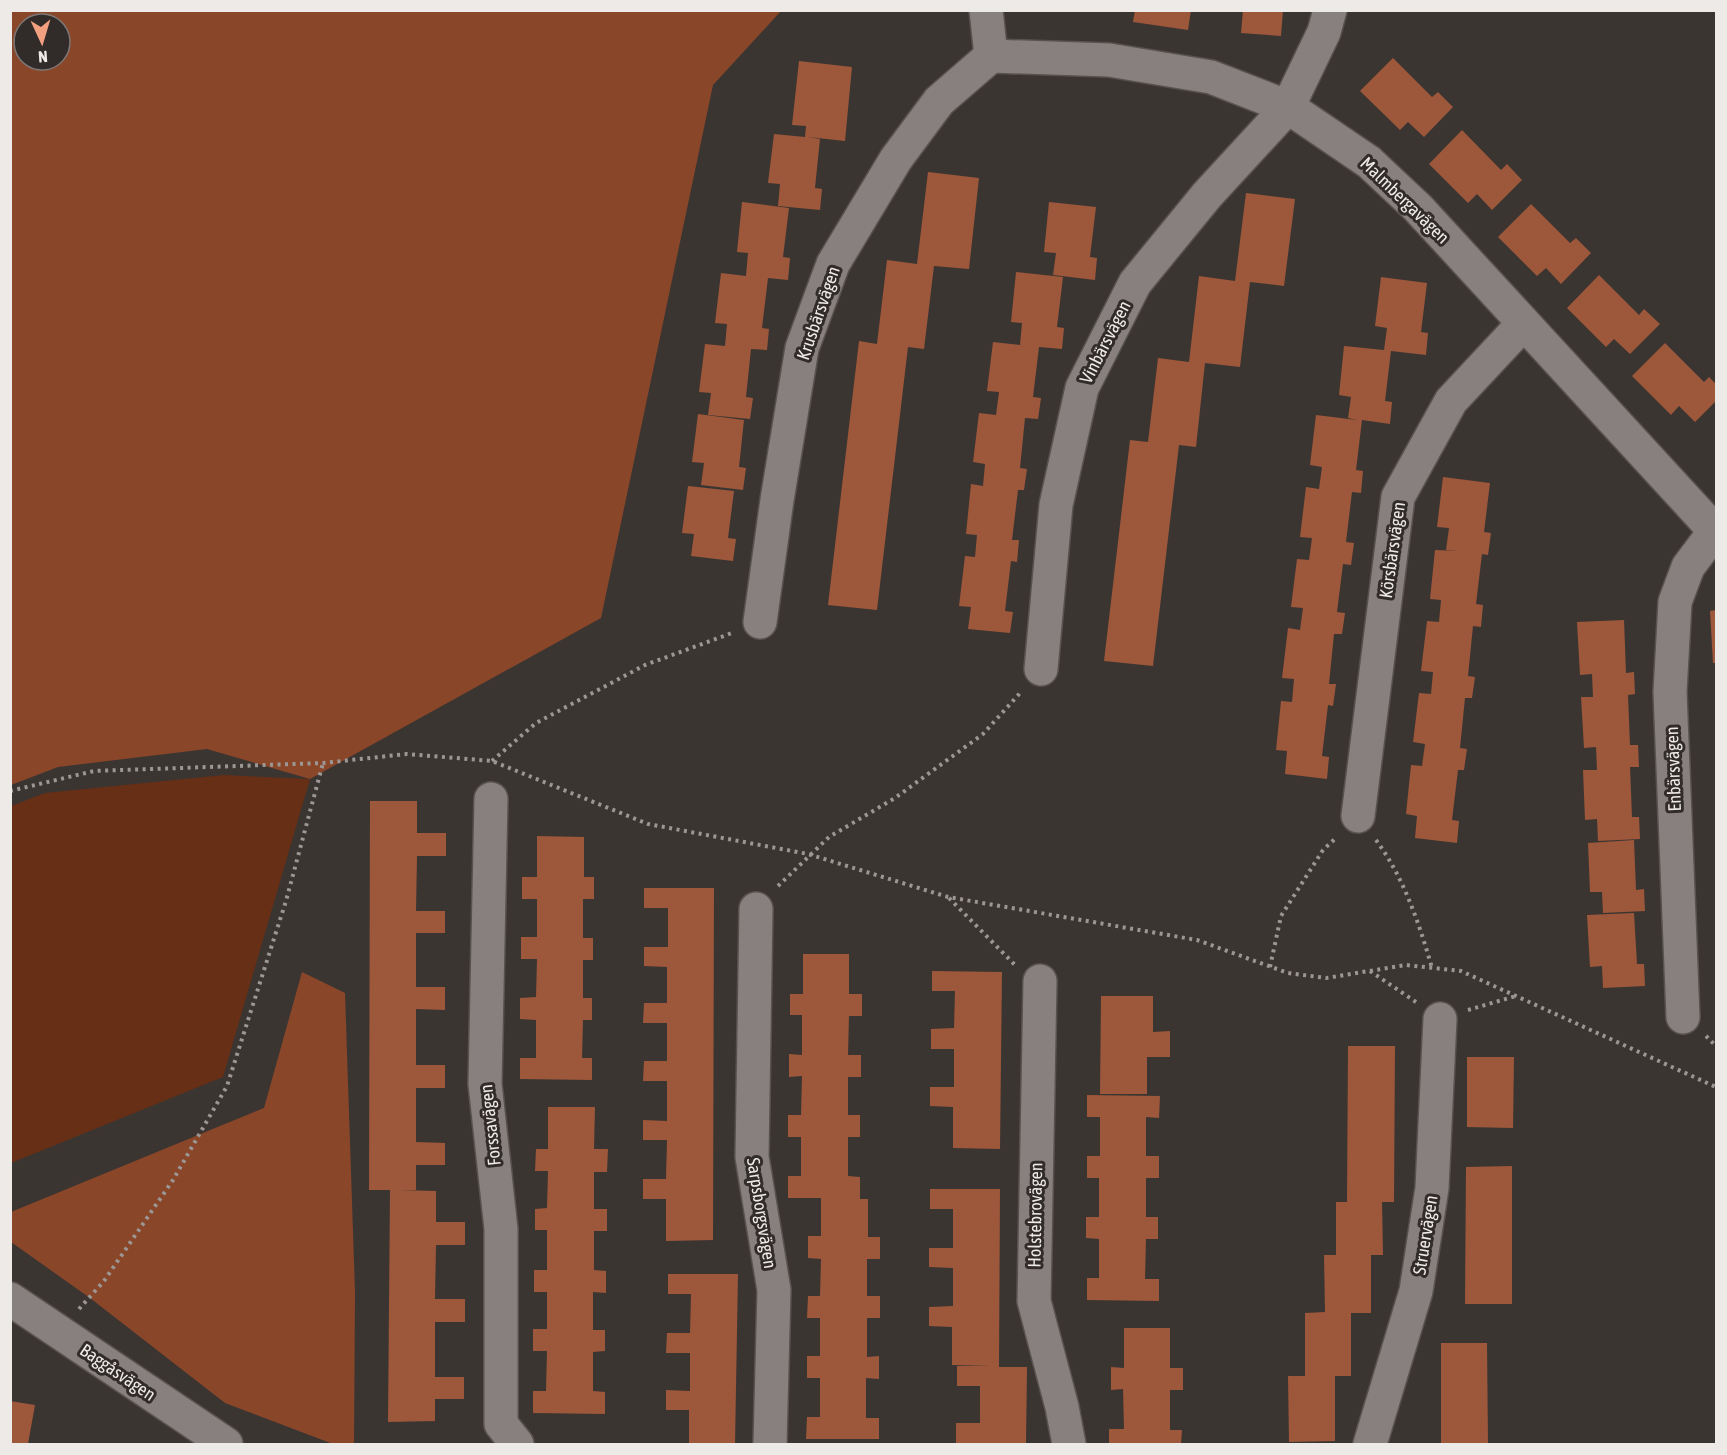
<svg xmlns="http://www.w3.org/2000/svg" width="1727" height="1455" font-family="'Asap Condensed',sans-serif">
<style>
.green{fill:#662f16}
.forest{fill:#8a4629;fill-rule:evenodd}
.building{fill:#9d573a}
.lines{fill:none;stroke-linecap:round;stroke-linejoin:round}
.minor-casing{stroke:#575250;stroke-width:36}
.path{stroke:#9c9795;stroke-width:4;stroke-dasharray:3 4.5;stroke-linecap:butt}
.minor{stroke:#87807e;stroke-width:33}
.labels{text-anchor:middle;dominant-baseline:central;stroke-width:6;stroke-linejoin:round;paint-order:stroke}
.street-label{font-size:18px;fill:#eeeae8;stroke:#312b29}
</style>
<rect width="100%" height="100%" fill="#3b3532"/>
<polygon class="green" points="224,775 310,779 223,1077 11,1163 11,806 45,793"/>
<g class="forest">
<path d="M11 10 781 11 713 85 601 618 310 779 207 749 58 767 11 785ZM24 24H60V60H24Z"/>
<polygon points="302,972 345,993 355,1292 354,1444 333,1444 225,1403 90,1298 11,1242 11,1212 264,1108"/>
</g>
<g class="building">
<polygon points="1135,10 1191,10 1188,30 1133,22"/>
<polygon points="1243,10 1283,10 1281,36 1241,33"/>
<polygon points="1393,58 1432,97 1438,92 1453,107 1424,137 1408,122 1400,130 1360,91"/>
<polygon points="799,61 852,67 845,141 808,137 820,139 815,188 822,189 820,210 778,206 780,184 768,183 774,134 805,137 806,126 792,125"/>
<polygon points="1462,130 1501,170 1507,164 1522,180 1492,210 1477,194 1468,203 1429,164"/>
<polygon points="928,172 979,178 969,269 934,266 924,349 908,347 877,610 828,605 859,341 877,344 887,260 917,264"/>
<polygon points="1246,193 1295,199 1284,286 1250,282 1240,367 1205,363 1196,447 1179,445 1153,666 1104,661 1130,440 1148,442 1158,358 1189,362 1199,276 1235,281"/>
<polygon points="742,202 789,208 783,257 790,258 788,280 768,278 762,328 769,329 767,350 751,349 746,397 753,398 750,419 708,415 711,393 699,392 705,344 725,346 727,324 715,323 721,273 746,276 748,253 737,252"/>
<polygon points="1049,202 1096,207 1090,257 1097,258 1095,280 1053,275 1056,253 1044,252"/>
<polygon points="1531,204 1570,243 1576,238 1591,253 1561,284 1546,268 1537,276 1498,237"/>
<polygon points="1016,272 1063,277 1057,327 1064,328 1062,349 1039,347 1033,397 1041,398 1038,419 1025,418 1020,468 1027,469 1024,490 1018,490 1012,540 1019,540 1017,562 1011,561 1005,611 1013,612 1010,633 968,629 971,607 959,606 965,556 975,557 977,535 966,534 971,484 983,486 985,464 973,462 979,413 996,415 999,392 987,391 993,342 1020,345 1022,323 1011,322"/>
<polygon points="1599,275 1639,315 1644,309 1660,324 1630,354 1614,339 1606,347 1567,308"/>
<polygon points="1381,277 1427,283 1421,332 1428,333 1426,355 1391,351 1385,401 1392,402 1390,424 1362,420 1356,470 1363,471 1361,493 1352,492 1346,542 1354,543 1351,565 1343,564 1337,612 1345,613 1342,634 1334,634 1329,684 1336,684 1333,706 1328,705 1322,756 1329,757 1327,779 1285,774 1287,751 1276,750 1281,701 1292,702 1294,679 1282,678 1288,628 1300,630 1303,608 1291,607 1297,559 1309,560 1312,538 1300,537 1306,487 1319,489 1322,467 1310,465 1316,415 1357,420 1348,418 1351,397 1339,395 1344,346 1384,350 1387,328 1375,326"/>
<polygon points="1665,343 1704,382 1709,377 1716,384 1716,401 1695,422 1679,406 1671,415 1632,376"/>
<polygon points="698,414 744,420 739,467 746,468 743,490 701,485 704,463 692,462"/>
<polygon points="1443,477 1490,483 1484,532 1491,533 1488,555 1482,554 1476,604 1483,605 1481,627 1473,626 1468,676 1475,677 1472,698 1465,698 1460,748 1467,749 1464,770 1458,770 1452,820 1459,821 1457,843 1415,838 1417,816 1406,814 1411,765 1422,766 1425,744 1413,742 1419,693 1431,694 1433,672 1421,671 1427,621 1439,622 1441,600 1430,599 1435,550 1459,551 1446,550 1449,528 1437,527"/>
<polygon points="688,486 734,491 728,538 736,539 733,561 691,556 694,534 682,533"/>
<polygon points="1716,610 1716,663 1713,663 1710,611"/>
<polygon points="1624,620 1626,673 1634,672 1635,694 1628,695 1630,745 1638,745 1639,767 1630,767 1632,817 1639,817 1640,839 1598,841 1597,819 1585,820 1583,770 1597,770 1596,747 1584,748 1581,697 1593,697 1592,674 1580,675 1577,622"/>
<polygon points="370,801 417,801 417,833 446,833 446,856 417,856 416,911 445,911 445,933 416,933 416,987 445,987 445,1010 416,1009 416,1065 445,1065 445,1088 416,1088 416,1142 445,1143 445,1165 416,1165 416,1190 399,1190 436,1191 436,1222 465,1222 465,1245 436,1245 435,1299 465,1299 465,1322 435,1322 435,1377 464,1377 464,1399 435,1399 435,1421 388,1422 390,1190 369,1190"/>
<polygon points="537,836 584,837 584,877 594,877 594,899 583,899 583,938 593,938 593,960 583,960 583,998 592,998 592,1020 583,1020 582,1058 592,1058 592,1080 520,1079 520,1058 536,1058 536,1020 520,1019 520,998 536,997 537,959 521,959 521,937 537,937 537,899 522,899 522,877 537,877"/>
<polygon points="1634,840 1636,890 1644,889 1645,911 1603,913 1602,892 1590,892 1588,843"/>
<polygon points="644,888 714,888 713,1240 666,1241 666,1199 643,1199 643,1179 666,1179 667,1140 643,1140 643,1120 667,1121 667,1081 643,1081 644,1061 667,1061 667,1023 643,1023 644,1003 667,1003 667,967 644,966 644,947 668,947 668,908 644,908"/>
<polygon points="1634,913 1637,964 1644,964 1645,986 1603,988 1602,966 1590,967 1587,915"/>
<polygon points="803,954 849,954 849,994 862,994 862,1016 849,1016 848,1055 861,1055 861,1077 848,1077 848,1115 860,1115 860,1137 848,1137 848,1176 860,1177 860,1199 868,1199 868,1237 880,1237 880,1259 867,1259 867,1296 880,1296 880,1318 867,1318 867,1357 879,1356 879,1379 866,1378 866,1418 879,1418 879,1439 806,1439 807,1417 820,1417 820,1378 807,1378 807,1356 820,1356 820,1318 807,1318 808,1296 820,1296 821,1259 808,1258 808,1236 821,1236 821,1198 788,1198 788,1176 801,1176 801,1137 788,1137 788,1115 801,1115 802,1076 789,1077 789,1054 802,1055 802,1015 790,1015 790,994 803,994"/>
<polygon points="932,971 1002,972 1000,1149 953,1148 953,1107 930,1106 930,1087 954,1087 954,1049 931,1049 931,1029 954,1028 955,991 932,991"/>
<polygon points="1101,996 1153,996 1153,1032 1170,1031 1170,1057 1147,1057 1147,1094 1100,1094"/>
<polygon points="1348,1046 1395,1046 1394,1202 1382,1202 1383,1255 1371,1255 1371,1313 1351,1313 1351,1376 1335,1376 1335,1441 1289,1442 1288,1376 1305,1376 1305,1313 1325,1312 1324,1255 1336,1255 1336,1202 1347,1202"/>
<polygon points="1467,1057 1514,1057 1513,1128 1467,1127"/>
<polygon points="1087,1095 1160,1096 1159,1118 1146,1117 1146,1156 1159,1156 1159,1178 1146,1178 1146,1217 1158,1217 1158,1239 1146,1239 1145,1279 1159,1279 1159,1301 1087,1300 1087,1278 1099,1278 1099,1239 1086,1238 1086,1217 1099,1217 1099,1178 1087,1178 1087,1156 1100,1156 1100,1117 1087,1117"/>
<polygon points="548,1107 595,1107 594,1149 608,1149 607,1172 594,1172 594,1209 607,1209 607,1231 594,1231 594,1270 606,1271 606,1293 593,1292 593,1330 605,1330 605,1351 593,1352 593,1391 605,1392 605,1414 533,1413 533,1391 546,1391 547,1351 533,1351 533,1329 547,1329 547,1292 534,1292 534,1270 547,1270 547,1230 535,1230 535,1209 547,1208 548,1171 535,1171 536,1149 548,1149"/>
<polygon points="1512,1166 1512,1304 1465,1304 1466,1167"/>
<polygon points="930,1189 1000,1189 999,1367 1027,1367 1026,1444 956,1443 956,1423 980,1423 980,1386 957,1386 957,1366 991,1366 952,1365 952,1327 929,1326 929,1307 953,1306 953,1268 929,1267 929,1248 953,1248 953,1209 930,1209"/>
<polygon points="668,1274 738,1274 735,1444 689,1444 689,1410 666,1410 666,1390 690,1391 690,1353 666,1353 667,1333 690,1333 691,1294 668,1294"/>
<polygon points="1124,1328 1170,1328 1170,1368 1183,1368 1183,1390 1170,1390 1170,1430 1182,1430 1181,1444 1109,1444 1109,1429 1124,1429 1123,1389 1111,1390 1111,1367 1124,1368"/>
<polygon points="1441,1343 1487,1343 1488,1444 1441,1444"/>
<polygon points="10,1401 35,1405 28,1444 10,1444"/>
</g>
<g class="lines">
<g class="minor-casing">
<g id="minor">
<polyline points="986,10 991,56"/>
<polyline points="991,56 1109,60 1211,77 1288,107 1369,162 1418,208 1716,532"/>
<polyline points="760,622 777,500 802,348 833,264 896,159 939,101 991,56"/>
<polyline points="1041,669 1056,505 1082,388 1135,283 1207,195 1288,107 1324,32 1330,10"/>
<polyline points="491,799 485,1084 501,1229 501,1424 517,1444"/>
<polyline points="1358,816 1398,497 1451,401 1523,324"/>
<polyline points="756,909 752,1157 774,1290 770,1444"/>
<polyline points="1040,981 1034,1301 1062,1407 1069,1444"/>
<polyline points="1683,1017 1670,692 1675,602 1688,567 1715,531"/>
<polyline points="10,1299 226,1444"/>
<polyline points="1370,1444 1416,1291 1432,1188 1440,1019"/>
</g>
</g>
<g class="path">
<polyline points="492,761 536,723 645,665 732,633"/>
<polyline points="10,791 94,771 323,763 407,754 492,761 648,824 808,854 948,897 1197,940 1288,973 1326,978 1406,965 1461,971 1716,1087"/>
<path d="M1376 840C1404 878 1419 923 1432 968"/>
<polyline points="778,886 829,837 895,798 983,734 1021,692"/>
<polyline points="949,898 1015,965"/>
<polyline points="1270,967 1281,916 1323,850 1337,837"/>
<polyline points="1370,971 1416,1002"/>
<polyline points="1468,1010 1516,996"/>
<polyline points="1706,1036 1716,1046"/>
<polyline points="79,1309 104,1281 173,1180 227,1086 286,901 323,763"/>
</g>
<use href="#minor" class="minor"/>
</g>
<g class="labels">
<g class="street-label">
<text transform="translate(1405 200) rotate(44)">Malmbergavägen</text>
<text transform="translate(818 313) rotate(-71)">Krusbärsvägen</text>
<text transform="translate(1105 342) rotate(-63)">Vinbärsvägen</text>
<text transform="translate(1392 550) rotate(-82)">Körsbärsvägen</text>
<text transform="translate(1673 769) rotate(-92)">Enbärsvägen</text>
<text transform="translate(490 1125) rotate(-96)">Forssavägen</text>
<text transform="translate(762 1213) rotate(81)">Sarpsborgsvägen</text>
<text transform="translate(1035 1215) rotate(-89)">Holstebrovägen</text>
<text transform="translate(1425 1235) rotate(-81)">Struervägen</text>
<text transform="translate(118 1372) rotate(34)">Baggåsvägen</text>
</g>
</g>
<rect width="1727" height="1455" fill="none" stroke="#eeeae8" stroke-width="24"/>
<g transform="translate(42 42) rotate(176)"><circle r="28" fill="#312b29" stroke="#7d7775" stroke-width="1.5"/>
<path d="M0-4.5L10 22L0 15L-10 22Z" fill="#f2a07f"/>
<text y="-9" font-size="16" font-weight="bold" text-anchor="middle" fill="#eeeae8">N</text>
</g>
</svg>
